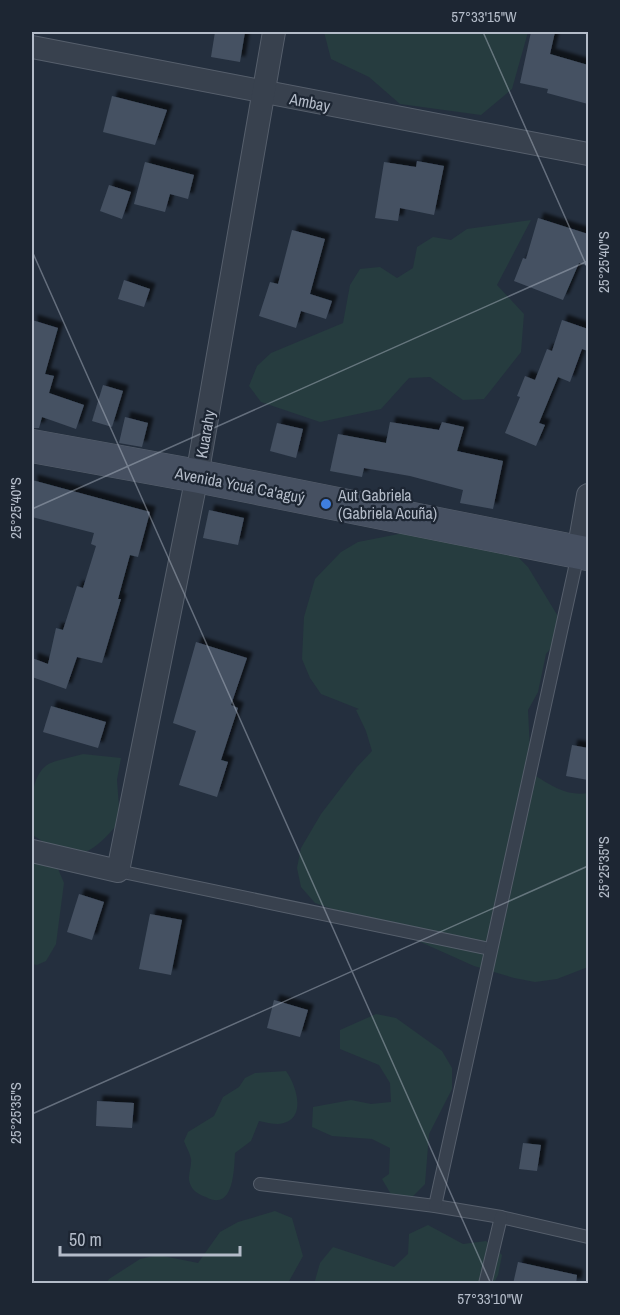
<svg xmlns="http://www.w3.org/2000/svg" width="620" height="1315" font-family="'Archivo Narrow',sans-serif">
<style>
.green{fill:#263c3f}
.building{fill:#455162;filter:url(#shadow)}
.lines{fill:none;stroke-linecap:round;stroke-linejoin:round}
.lane-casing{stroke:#565f6c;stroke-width:14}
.street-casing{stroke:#565f6c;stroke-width:24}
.secondary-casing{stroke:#565f6c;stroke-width:34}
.lane{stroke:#38414e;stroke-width:12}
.street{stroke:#38414e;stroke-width:22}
.secondary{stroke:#465061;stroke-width:33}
.ticks{fill:none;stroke:#b4bcc9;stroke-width:1.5;stroke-opacity:0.45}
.shop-dot{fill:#3f7fe0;stroke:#1d2633;stroke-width:2}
.labels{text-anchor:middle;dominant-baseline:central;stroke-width:4.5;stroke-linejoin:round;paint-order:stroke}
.street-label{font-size:16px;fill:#b4bcc9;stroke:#1d2633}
.poi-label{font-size:16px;fill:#b4bcc9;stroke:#1d2633;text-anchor:start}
.neatline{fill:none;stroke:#b4bcc9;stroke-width:2}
.ticks-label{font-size:15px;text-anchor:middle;fill:#b4bcc9}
</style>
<defs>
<filter id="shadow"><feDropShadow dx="5.5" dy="-5.5" stdDeviation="1.5" flood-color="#0009"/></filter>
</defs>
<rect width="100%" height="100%" fill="#242f3e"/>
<g class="green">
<polygon points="324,32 528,32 512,89 481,115 400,104 369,77 331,59"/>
<polygon points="531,220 497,285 524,314 521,352 484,399 463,400 430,377 409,378 381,409 320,422 261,402 249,386 257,366 271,353 343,323 350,285 360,269 380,267 397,278 413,268 417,247 433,237 451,240 467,229"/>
<path d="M419 530 514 553 528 567 559 618V638L546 654 538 692 528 710 530 750 527 770C546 782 564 797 588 793V967L557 979 535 982 514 978 474 966 416 940 374 927 356 917 315 903 301 887 297 868 301 848 321 814 357 767 372 751 366 731 356 710 359 709 321 694 310 678 302 659 304 617 315 579 341 552 358 542Z"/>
<path d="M83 754 121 758 117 780 120 821C108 835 90 858 69 854 57 851 44 842 34 836L32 832C32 812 28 779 47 765 54 760 74 757 83 754Z"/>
<polygon points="32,853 56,864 64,883 56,944 46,961 37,965 32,964"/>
<polygon points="376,1014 396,1018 442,1051 452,1068 452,1089 429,1134 425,1184 413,1196 392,1196 382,1179 389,1174 390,1148 372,1139 332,1136 312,1127 313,1107 351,1100 371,1104 391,1102 390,1083 379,1065 340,1049 340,1030"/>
<path d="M286 1071C297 1086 308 1122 278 1124 272 1124 265 1122 259 1121L251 1141 235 1153C234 1169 234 1212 206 1197 200 1195 193 1191 191 1186 186 1177 192 1168 191 1159 190 1153 186 1147 184 1141L188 1132 214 1116 223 1097 239 1087 245 1078 255 1073Z"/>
<polygon points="275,1211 292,1218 303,1256 288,1283 106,1283 109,1279 140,1259 158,1255 198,1263 220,1232 238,1222"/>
<polygon points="428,1225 463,1244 486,1241 502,1255 498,1275 494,1283 314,1284 320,1263 333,1247 394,1267 408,1254 409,1234"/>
</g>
<g class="building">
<polygon points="215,32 245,32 240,62 211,57"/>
<polygon points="531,32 555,32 550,54 588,65 588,104 547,93 548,89 520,83"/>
<polygon points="112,96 167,110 155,145 103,132"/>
<polygon points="417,161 444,166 434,215 400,208 398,221 375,218 384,162 416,167"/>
<polygon points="145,162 194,175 188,199 170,194 165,212 134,204"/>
<polygon points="109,185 131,192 122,219 100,211"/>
<polygon points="538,218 588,234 588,266 579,263 563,300 514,281 523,258 526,259"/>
<polygon points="292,230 325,239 310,294 332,301 326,319 301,311 296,328 259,316 270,282 278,284"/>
<polygon points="124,280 150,289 144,307 118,299"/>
<polygon points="32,320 58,328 45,374 54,376 49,393 84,405 76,429 42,417 39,428 32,428"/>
<polygon points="562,320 588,329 588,351 582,349 570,382 558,377 539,423 545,425 536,446 505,433 520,397 517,396 525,376 535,380 547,349 552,351"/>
<polygon points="103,385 123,391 112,427 92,421"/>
<polygon points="125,417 148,423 142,447 119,443"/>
<polygon points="390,422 439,430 442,422 464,427 457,451 503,461 493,509 460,503 463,490 410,476 364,468 362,477 330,471 338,434 386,443"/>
<polygon points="277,423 303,429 296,458 270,451"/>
<polygon points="32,480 150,512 138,557 130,555 118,599 121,599 102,663 77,657 66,689 32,677 32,658 48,664 56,628 63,630 77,586 83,588 96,546 91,544 94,533 32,517"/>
<polygon points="209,510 244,518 238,545 203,538"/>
<polygon points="196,642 247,658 231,705 238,708 221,760 228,762 217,797 179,785 196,731 173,723"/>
<polygon points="51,706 106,722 98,748 43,732"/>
<polygon points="572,745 588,748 588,780 566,776"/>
<polygon points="79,894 104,902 92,940 67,932"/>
<polygon points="150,914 182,920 171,975 139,969"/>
<polygon points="274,1000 308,1010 300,1037 267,1028"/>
<polygon points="97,1101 134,1103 132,1128 96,1126"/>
<polygon points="523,1143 541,1145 537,1171 519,1169"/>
<polygon points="518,1262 577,1275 576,1284 513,1284"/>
</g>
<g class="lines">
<g class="lane-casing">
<g id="lane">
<polyline points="118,871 490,949"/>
<polyline points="260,1184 435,1206 501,1217 588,1237"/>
<polyline points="435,1206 578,554"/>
<polyline points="485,1284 501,1217"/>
</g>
</g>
<g class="street-casing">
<g id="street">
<polyline points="32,47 588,154"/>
<polyline points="578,552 588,495"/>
<polyline points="32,851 118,871 197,476 274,32"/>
</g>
</g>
<g class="secondary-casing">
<polyline id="secondary" points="32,446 197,476 588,554"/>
</g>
<use href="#lane" class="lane"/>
<use href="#street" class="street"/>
<use href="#secondary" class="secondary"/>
</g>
<path class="ticks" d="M483 32 588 269M32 251 491 1284M32 509 588 261M32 1114 588 866"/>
<circle class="shop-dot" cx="326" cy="504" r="6"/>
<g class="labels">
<g class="street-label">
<text transform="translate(310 102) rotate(11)">Ambay</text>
<text transform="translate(205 434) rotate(-80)">Kuarahy</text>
<text transform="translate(240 485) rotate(11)">Avenida Ycuá Ca'aguý</text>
</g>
<g class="poi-label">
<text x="338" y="495">Aut Gabriela<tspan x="338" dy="18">(Gabriela Acuña)</tspan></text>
</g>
</g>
<rect width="620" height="1315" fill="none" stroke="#1d2633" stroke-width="66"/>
<path d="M60 1246v9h180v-9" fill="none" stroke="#b4bcc9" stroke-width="3"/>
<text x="69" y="1246" font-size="18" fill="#b4bcc9" stroke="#1d2633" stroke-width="4.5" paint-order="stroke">50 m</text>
<rect x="33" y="33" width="554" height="1249" class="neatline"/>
<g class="ticks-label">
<text x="484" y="22">57°33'15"W</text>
<text transform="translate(604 262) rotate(-90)" y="5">25°25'40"S</text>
<text transform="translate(16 508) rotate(-90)" y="5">25°25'40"S</text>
<text transform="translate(604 867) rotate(-90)" y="5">25°25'35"S</text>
<text transform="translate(16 1113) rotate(-90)" y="5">25°25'35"S</text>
<text x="490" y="1304">57°33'10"W</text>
</g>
</svg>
